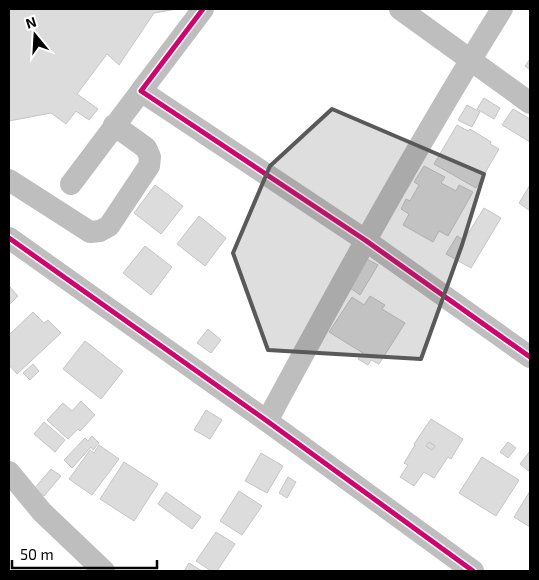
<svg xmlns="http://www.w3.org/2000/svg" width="539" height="580" font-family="'Exo 2',sans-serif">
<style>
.building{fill:#dcdcdc;stroke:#c5c5c5;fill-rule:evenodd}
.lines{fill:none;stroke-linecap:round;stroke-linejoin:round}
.minor{stroke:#bebebe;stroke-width:22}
.cycleway-casing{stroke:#fff;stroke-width:8}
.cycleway{stroke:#d6006c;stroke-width:5}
.marked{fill:#595959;fill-opacity:0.2;stroke:#595959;stroke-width:4;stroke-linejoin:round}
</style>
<rect width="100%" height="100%" fill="#fff"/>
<g class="building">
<polygon points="9,9 177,9 154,13 119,65 107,54 77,94 98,109 89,120 76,111 66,124 51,113 9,121"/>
<polygon points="530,59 530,70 525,66"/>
<polygon points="484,98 500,108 494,119 477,109"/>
<polygon points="467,105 480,112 472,127 458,120"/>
<polygon points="513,109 530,119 530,142 502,125"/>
<polygon points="457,125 468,131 470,129 491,142 490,144 499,149 476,188 434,164"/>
<polygon points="424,166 445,177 441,183 456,191 459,185 473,192 448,236 439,231 433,242 403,225 409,214 401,209 406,199 410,201 419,185 414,182"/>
<polygon points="155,185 183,206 161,234 134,213"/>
<polygon points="530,185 530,211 519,203"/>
<polygon points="484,208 501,218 471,268 446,254 457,236 464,240"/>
<polygon points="199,216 226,238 205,266 177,244"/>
<polygon points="145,246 172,267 151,295 123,273"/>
<polygon points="367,259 378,265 360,295 350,288"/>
<polygon points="9,286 18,296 9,305"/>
<polygon points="370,296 385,305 382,309 405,323 379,364 371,360 368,365 358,359 363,353 329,332 352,297 364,305"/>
<polygon points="33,312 44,323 48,320 61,333 17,374 9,365 9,335"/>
<polygon points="208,329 221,340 211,353 197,343"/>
<polygon points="85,341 123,371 101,399 63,369"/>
<polygon points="33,364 39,371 30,380 23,373"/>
<polygon points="81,401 95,415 80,431 78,429 68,439 47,420 63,403 72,411"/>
<polygon points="206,410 222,420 210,439 194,430"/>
<path d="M431 419 463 439 451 459 448 457 434 478 424 472 414 486 400 477 408 465 404 463 415 445 414 444ZM429 442 435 446 432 450 426 446Z"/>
<polygon points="44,422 65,440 55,452 34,434"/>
<polygon points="92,436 99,443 93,450 91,447 72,468 64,460 85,438 88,441"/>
<polygon points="429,442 435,446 432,450 426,446"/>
<polygon points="508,442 516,448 508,458 500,452"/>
<polygon points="99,445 119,459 92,495 69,479 90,450 94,453"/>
<polygon points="530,451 530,472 520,464"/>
<polygon points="261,453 283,466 267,493 245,481"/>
<polygon points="482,457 519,480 496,516 459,493"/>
<polygon points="124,462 158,484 134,521 100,499"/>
<polygon points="51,469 61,476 44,496 34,489"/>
<polygon points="288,477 296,482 287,498 279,493"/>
<polygon points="239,491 262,506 242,535 220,521"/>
<polygon points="530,491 530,527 514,517"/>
<polygon points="166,492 201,517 192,529 158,504"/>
<polygon points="216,532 235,544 217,571 211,571 196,561"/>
<polygon points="189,563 202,571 184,571"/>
</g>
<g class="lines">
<g class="minor">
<polyline points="203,9 141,91 365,240 530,357"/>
<polyline points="400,9 530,103"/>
<polyline points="9,180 90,232 100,231 109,226 149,166 150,157 146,148 114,125"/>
<polyline points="71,184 141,91"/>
<polyline points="9,238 267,421 473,571"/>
<path d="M267 421C342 282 418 143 502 9"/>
<polyline points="9,472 42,512 104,571"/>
</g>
<g class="cycleway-casing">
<g id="cycleway">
<polyline points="203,9 141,91 365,240 530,357"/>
<polyline points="9,238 267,421 473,571"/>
</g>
</g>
<use href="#cycleway" class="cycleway"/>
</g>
<path class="marked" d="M332 109 484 174 462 245 421 359 268 350 233 253 270 166Z"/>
<rect width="539" height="580" fill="none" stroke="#000000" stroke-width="20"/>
<g transform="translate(35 35) rotate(342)" stroke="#ffffff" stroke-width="4" paint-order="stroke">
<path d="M0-4L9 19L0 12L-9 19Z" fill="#000000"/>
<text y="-8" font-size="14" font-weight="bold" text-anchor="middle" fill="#000000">N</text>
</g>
<path d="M12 560v8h145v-8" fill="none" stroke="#000000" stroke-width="2.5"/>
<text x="20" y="560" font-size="15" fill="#000000" stroke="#ffffff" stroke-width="4" paint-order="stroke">50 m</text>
</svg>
